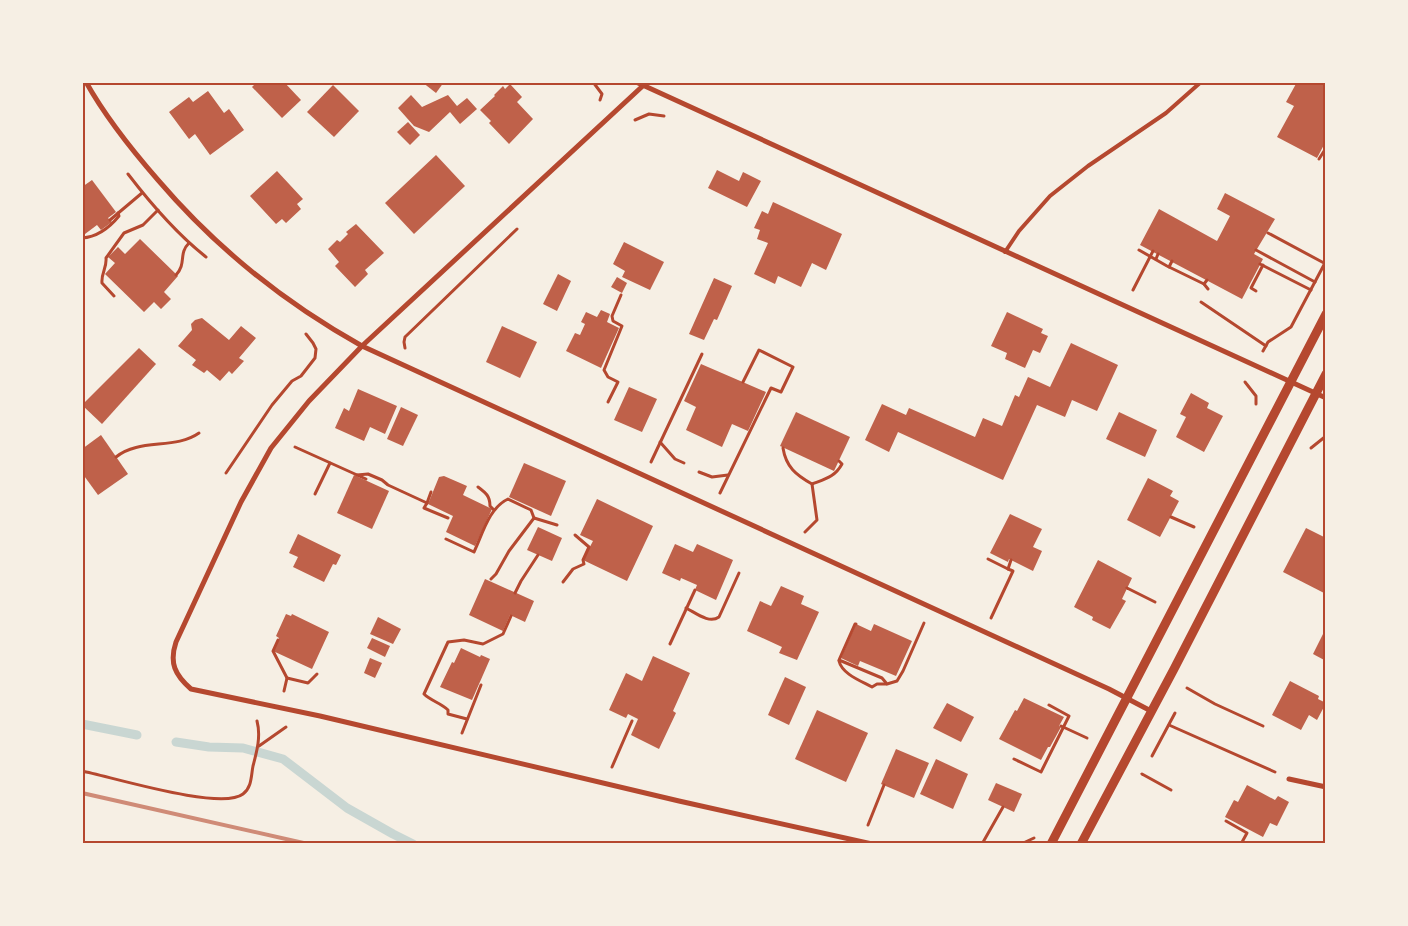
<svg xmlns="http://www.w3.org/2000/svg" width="1408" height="926" font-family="'Archivo Narrow',sans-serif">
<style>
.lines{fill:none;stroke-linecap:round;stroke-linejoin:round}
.stream{stroke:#c9d6d2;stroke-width:9}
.building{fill:#bf614a}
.path{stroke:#b5482f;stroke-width:3}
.service{stroke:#b5482f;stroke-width:4}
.minor{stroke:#b5482f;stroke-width:5}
.tertiary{stroke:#b5482f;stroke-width:9}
.rail{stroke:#cf8b77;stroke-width:4}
.neatline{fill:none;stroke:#b5482f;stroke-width:2}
</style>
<rect width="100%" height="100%" fill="#f6efe4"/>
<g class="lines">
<g class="stream">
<polyline points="82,724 137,735"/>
<polyline points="176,742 209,747 243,748 283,759 347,808 393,834 413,844"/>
</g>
</g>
<g class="building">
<polygon points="257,82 284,82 301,100 282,118 252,87"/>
<polygon points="422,82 444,82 436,93"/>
<polygon points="1297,82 1326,82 1326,119 1324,122 1326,123 1326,141 1317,158 1277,137 1294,106 1286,102"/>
<polygon points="510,84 522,97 517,102 533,119 509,144 489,123 491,121 480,110 495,96 494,95 503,86 505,89"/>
<polygon points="333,85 359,111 334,137 307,112"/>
<polygon points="208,91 224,113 229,109 244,130 210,155 195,134 189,139 169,112 189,97 193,102"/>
<polygon points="411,95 422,107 448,95 457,106 467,98 477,109 460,124 450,112 429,132 414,126 398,108"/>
<polygon points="408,122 420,135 410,145 397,132"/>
<polygon points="436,155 465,186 414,234 385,203"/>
<polygon points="717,170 739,181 743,172 761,181 747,207 708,188"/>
<polygon points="277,171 303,199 297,204 301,209 286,223 282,219 276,224 250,196"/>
<polygon points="92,180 116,212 108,218 112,222 101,230 97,225 85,234 82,230 82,187"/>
<polygon points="1225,193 1275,219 1254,254 1263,259 1242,299 1140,245 1159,209 1217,241 1230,216 1217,209"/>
<polygon points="773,202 842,234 826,270 812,263 801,287 778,276 775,284 754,274 768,243 757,239 760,230 754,228 762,211 768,214"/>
<polygon points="356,224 384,253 365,270 368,274 355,287 335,266 339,262 328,249 337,240 340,242 348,234 346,232"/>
<polygon points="140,239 178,276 164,292 171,299 161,309 154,302 144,312 105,274 115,263 108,257 118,247 125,254"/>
<polygon points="624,242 664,262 650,290 622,277 625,271 613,264"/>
<polygon points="558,274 571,281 557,311 543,304"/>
<polygon points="617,277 627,283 622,293 611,287"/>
<polygon points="714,278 732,286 717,320 714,319 704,340 689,334"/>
<polygon points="601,310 610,314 607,322 619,328 601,368 566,351 575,333 580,335 585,324 581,322 586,312 597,317"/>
<polygon points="1007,312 1043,329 1041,333 1048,336 1040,353 1033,350 1025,368 1005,359 1007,353 991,346"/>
<polygon points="202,318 229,340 241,326 256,338 239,358 244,361 232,374 229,371 220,381 207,370 204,373 192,365 196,360 178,346 192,330 191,324 195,320"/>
<polygon points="502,326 537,342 520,378 486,362"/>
<polygon points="1071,343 1118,365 1097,411 1072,400 1065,417 1037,405 1003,480 898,432 889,452 865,440 882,404 906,415 909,408 975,437 983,418 1002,426 1015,395 1019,397 1028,377 1050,387"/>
<polygon points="139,348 156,364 102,424 82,405"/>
<polygon points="701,364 766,392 748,431 732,424 722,447 686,430 696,407 684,401"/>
<polygon points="629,387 657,399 642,432 614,420"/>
<polygon points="358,389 397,406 385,434 370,427 364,441 335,428 344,408 349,411"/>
<polygon points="1191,393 1209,403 1207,408 1223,416 1204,452 1176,437 1186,417 1180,414"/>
<polygon points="401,407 418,415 403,446 387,439"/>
<polygon points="796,412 850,437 834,471 780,446"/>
<polygon points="1119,412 1157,430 1145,457 1106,439"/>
<polygon points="101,435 128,474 98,495 82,473 82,449"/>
<polygon points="524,463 566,481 551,516 509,497"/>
<polygon points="354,475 389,491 372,529 337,513"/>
<polygon points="444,476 467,486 463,495 492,509 475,546 446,532 453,516 428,504 439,477"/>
<polygon points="1148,478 1173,491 1170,496 1179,501 1160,537 1127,520"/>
<polygon points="597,499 653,526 627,581 583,560 593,541 580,535"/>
<polygon points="1010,514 1042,529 1033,547 1042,551 1033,571 1009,559 1008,562 990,553"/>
<polygon points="538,527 562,538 552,561 527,550"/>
<polygon points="1306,528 1326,538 1326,594 1283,572"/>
<polygon points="298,534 341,555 336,565 333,564 324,582 293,567 298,557 289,553"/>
<polygon points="675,544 693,552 697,544 733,560 716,600 695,590 697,585 681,578 680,581 662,573"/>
<polygon points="1098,560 1132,578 1122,599 1126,601 1110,629 1092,620 1093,617 1074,607"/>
<polygon points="485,579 534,601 525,622 510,615 503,631 469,615"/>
<polygon points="781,586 804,596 801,604 819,612 797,660 779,653 782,647 747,631 760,601 771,606"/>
<polygon points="286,614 291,616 292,614 329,632 312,669 273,651 279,638 276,636"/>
<polygon points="378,617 401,629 393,644 370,634"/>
<polygon points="856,624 871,631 874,624 912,641 896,676 860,661 858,666 841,658"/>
<polygon points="1326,628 1326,661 1313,654"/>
<polygon points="372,638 390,646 385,657 367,648"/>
<polygon points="461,648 480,657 481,655 490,659 472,700 440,687 452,662 454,663"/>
<polygon points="653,656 690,673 673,711 676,713 659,749 631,735 638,719 628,714 626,718 609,710 626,673 642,681"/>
<polygon points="370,658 382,663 375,678 364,673"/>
<polygon points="785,677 806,687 789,725 768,715"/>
<polygon points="1290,681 1319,696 1318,699 1326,703 1317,720 1309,715 1301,730 1272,715"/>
<polygon points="1024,698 1064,717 1059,726 1061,727 1050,747 1048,747 1041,760 999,739 1015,710 1017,711"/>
<polygon points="947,703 974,717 961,742 933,728"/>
<polygon points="817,710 868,733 846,782 795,759"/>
<polygon points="896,749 929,763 914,798 881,784"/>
<polygon points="936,759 968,774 953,809 920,794"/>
<polygon points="996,783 1022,794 1014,812 988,800"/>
<polygon points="1247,785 1275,800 1278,796 1289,802 1277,826 1270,823 1263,837 1225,817 1234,800 1238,802"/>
</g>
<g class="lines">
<g class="path">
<polyline points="593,82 602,94 600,100"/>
<polyline points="635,120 649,114 664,116"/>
<polyline points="1319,159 1326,148"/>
<path d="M128 174C151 204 177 234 206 257"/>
<polyline points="110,220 142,193"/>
<polyline points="1268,233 1324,263"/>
<path d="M82 238C97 237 110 227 119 216L118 213"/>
<polyline points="1139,250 1167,266 1204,284 1208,289"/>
<polyline points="1256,250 1315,282"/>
<polyline points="1156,259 1158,254"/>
<polyline points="1260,264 1311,290"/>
<polyline points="1169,267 1172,261"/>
<path d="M176 275C187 263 178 254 189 243"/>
<polyline points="1204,284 1207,280"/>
<polyline points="1133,290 1153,251"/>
<polyline points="1256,291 1251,288 1263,265"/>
<path d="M114 296 102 283C101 273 107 268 106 258L124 233 143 225 158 210"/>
<polyline points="1201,302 1266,346"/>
<polyline points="405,348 404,342 405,337 517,229"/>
<polyline points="1263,351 1268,342 1291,327 1326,261"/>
<polyline points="1245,382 1256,396 1256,404"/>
<polyline points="608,402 618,382 608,377 604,370 622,326 613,321 612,316 621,295"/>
<polyline points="660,442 675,459 684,463"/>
<polyline points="295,447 366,479"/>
<path d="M783 448C786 467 796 475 812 484L817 520 805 532"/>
<polyline points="1311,448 1326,436"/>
<path d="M116 457C139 438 175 450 199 433"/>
<polyline points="651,462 702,354"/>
<polyline points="699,472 712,477 728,475"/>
<polyline points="226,473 272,405 292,381 301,376 315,358 316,349 313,343 306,334"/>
<polyline points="357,475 368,474 382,480 388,485 427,503 431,492"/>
<path d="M812 484C825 479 835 477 842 464L839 461"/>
<path d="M478 487C486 493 490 496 490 506L494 510"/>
<polyline points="720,493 771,388 781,392 793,367 759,350 743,382"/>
<polyline points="315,494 330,463"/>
<polyline points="427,503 424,508 448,518"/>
<polyline points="1171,517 1194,527"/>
<path d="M446 539 474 552C483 533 489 508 508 499L531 510 534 518"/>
<polyline points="988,559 1008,569"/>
<polyline points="491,579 496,574 509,551 534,518 557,525"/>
<polyline points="563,582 573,569 584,564 583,560 589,547 575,535"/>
<polyline points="1127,588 1155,602"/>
<polyline points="515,593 521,581 538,555"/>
<path d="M686 608C696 613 709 624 719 617L739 573"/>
<polyline points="991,618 1013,571 1008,569 1011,560"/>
<polyline points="856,624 855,624 839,660 882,678 887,684 897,681 903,671 924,623"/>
<polyline points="278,640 273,651 287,678 284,691"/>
<polyline points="670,644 695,590"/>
<path d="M839 661C842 674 861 681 872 687L877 684H886"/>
<polyline points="287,678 308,683 317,674"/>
<polyline points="1187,688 1215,704 1263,726"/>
<path d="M467 719 448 714V710C441 703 431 701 424 694L448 642 464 640 483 644 503 634 511 616"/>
<polyline points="1169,725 1275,772"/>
<polyline points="1061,726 1087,738"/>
<polyline points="462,733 481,685"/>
<polyline points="259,746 286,727"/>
<polyline points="1152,756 1175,713"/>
<polyline points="1014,759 1041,772 1069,716 1049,705"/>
<polyline points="612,767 632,721"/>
<path d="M82 771C112 777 221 811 243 794 252 787 251 776 253 766 257 751 261 736 257 721"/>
<polyline points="1142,774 1171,790"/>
<polyline points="1226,821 1247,833 1241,844"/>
<polyline points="868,825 884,785"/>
<polyline points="982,844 1003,807"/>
<polyline points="1021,844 1034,838"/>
</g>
<polyline class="service" points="1005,252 1019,231 1050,196 1088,166 1166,113 1201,82"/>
<g class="minor">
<path d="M86 82C106 118 131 149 158 180 217 249 283 302 362 346L1109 689 1151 711"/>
<polyline points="636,82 1326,398"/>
<path d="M647 82 362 346 309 401 271 448 241 502 176 642C169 663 175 675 191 689L320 716 679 801 872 844"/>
<polyline points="1289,779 1326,787"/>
</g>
<g class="tertiary">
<polyline points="1051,844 1326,314"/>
<polyline points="1081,844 1174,669 1326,374"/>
</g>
<polyline class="rail" points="82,793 308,844"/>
</g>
<rect width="1408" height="926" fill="none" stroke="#f6efe4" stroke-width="168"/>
<rect x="84" y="84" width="1240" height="758" class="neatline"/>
</svg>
